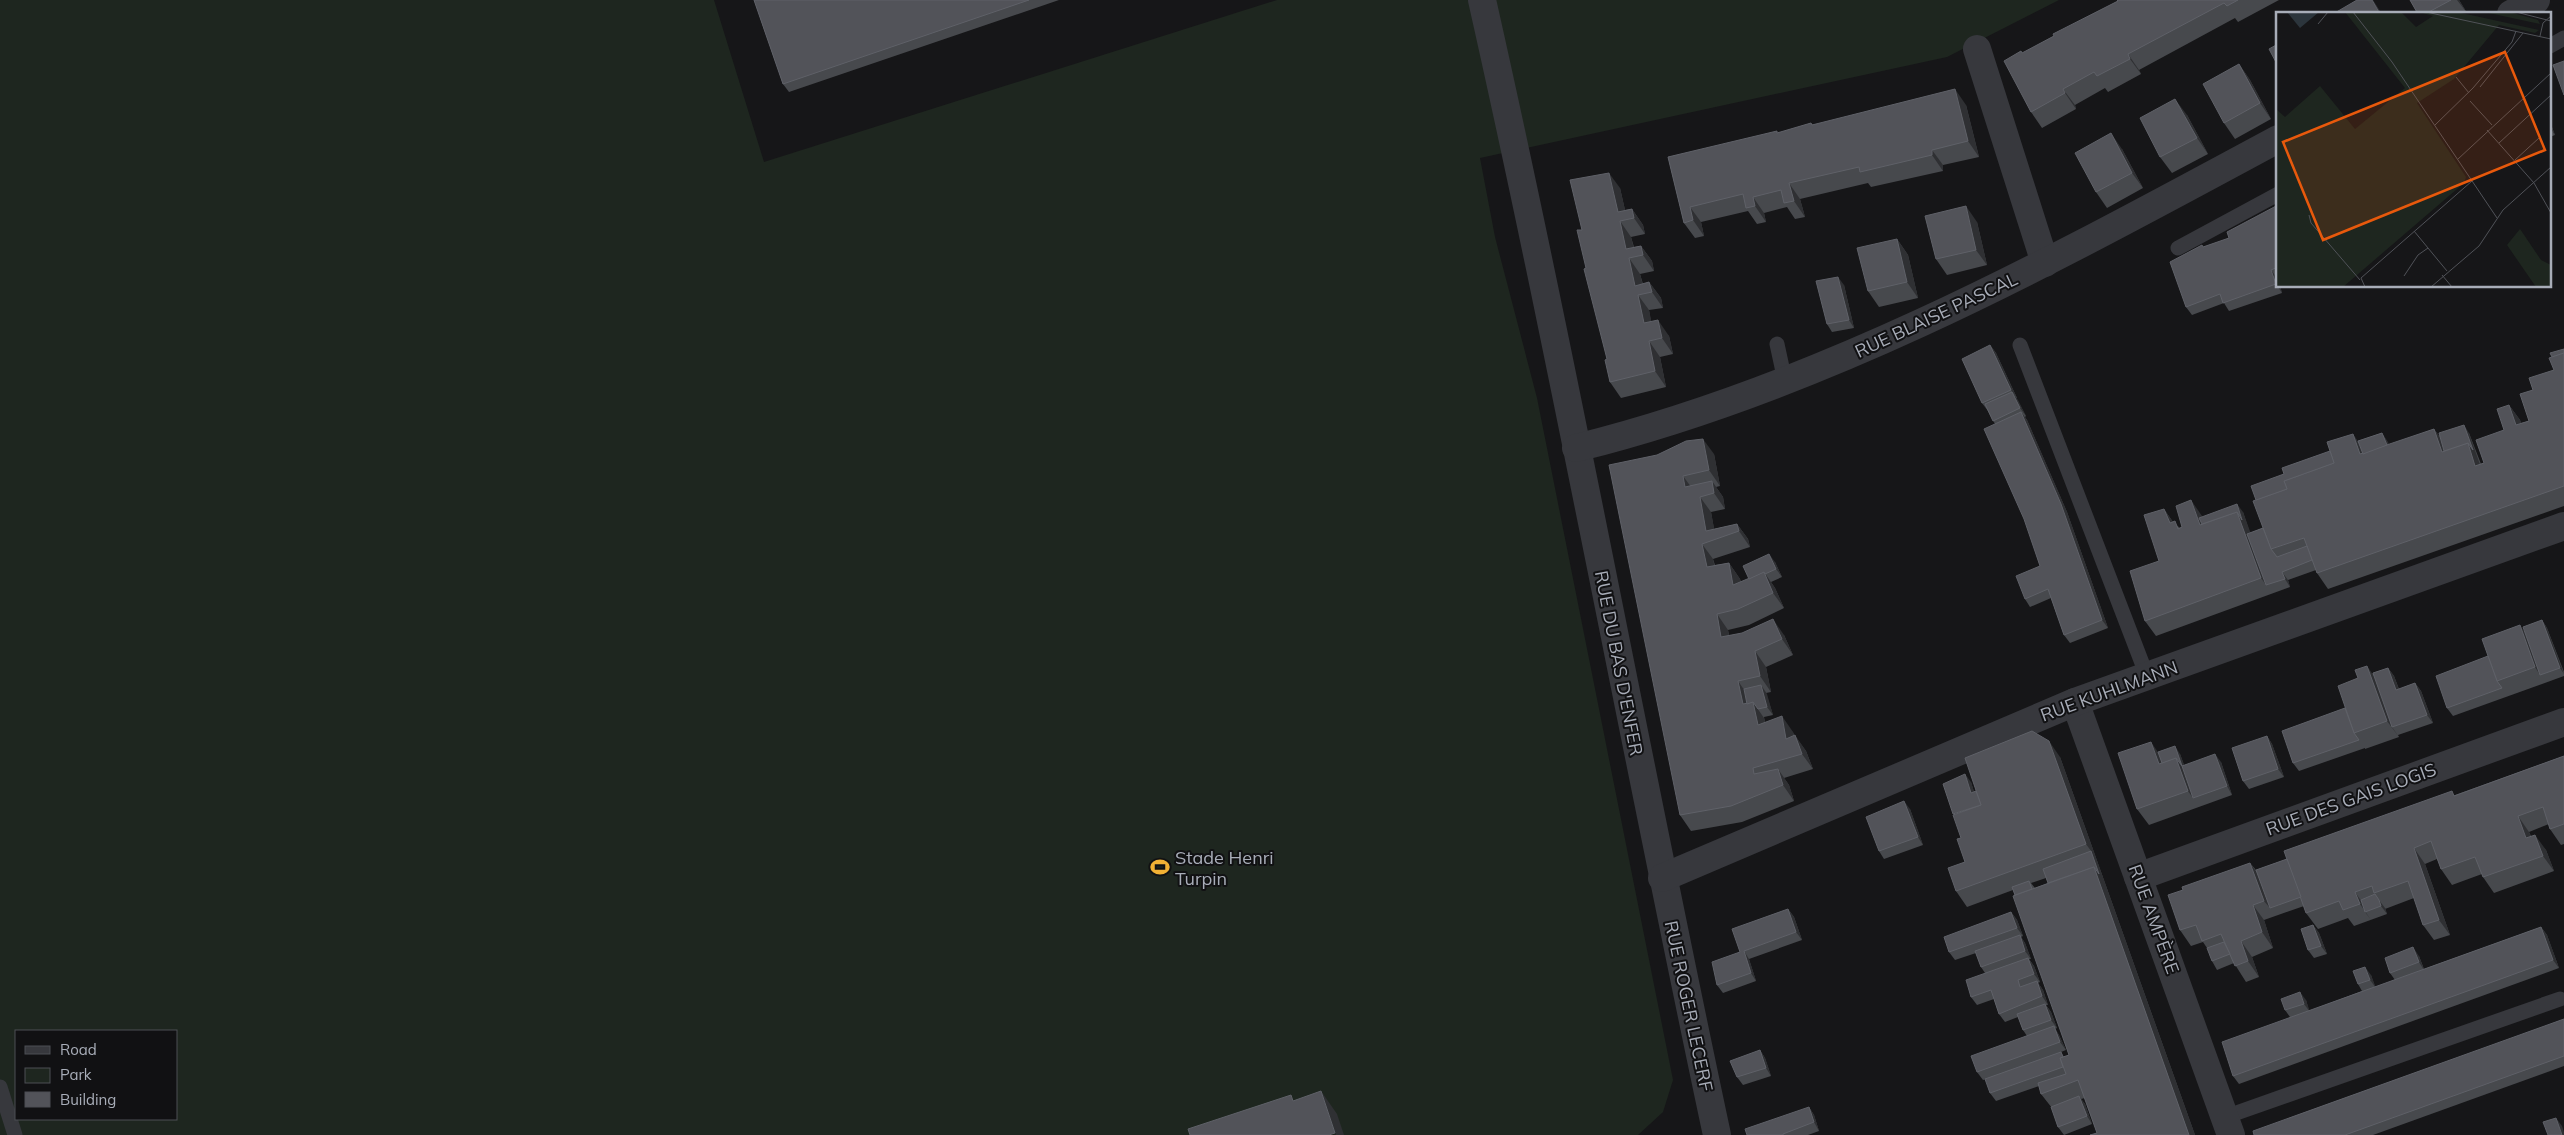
<svg xmlns="http://www.w3.org/2000/svg" width="2564" height="1135" font-family="Mulish,sans-serif">
<style>
.green{fill:#1e261f;fill-rule:evenodd}
.lines{fill:none;stroke-linecap:round;stroke-linejoin:round}
.service{stroke:#37383d;stroke-width:15}
.minor{stroke:#37383d;stroke-width:28}
.wall{fill:#47494d;fill-rule:evenodd}
.shaded-wall{fill:#2f3033}
.building{fill:#525359;stroke:#5f6168}
.labels{text-anchor:middle;dominant-baseline:central;stroke-width:4;stroke-linejoin:round;paint-order:stroke}
.street-label{font-size:18px;fill:#a8adb8;stroke:#111113}
.poi-label{font-size:18px;fill:#a8adb8;stroke:#111113;text-anchor:start}
.inset-road{fill:none;stroke:#505258;stroke-width:1}
.view{fill:#e8590c;fill-opacity:0.15;stroke:#e8590c;stroke-width:2.5}
.inset-edge{fill:none;stroke:#a8adb8;stroke-width:2.5}
</style>
<rect width="100%" height="100%" fill="#161618"/>
<path class="green" d="M0 0H714L764 162 1277 0H2059L1947 57 1480 158 1495 237 1537 398 1673 1080 1663 1112 1638 1135H0ZM16 1031H176V1119H16Z"/>
<g class="lines">
<g class="service">
<polyline points="2550,46 2564,38"/>
<polyline points="2178,248 2278,194"/>
<polyline points="1777,344 1785,381"/>
<polyline points="2020,345 2147,676"/>
<polyline points="0,1087 15,1135"/>
<polyline points="2225,1117 2560,999"/>
</g>
<g class="minor">
<path d="M1482 0C1567 377 1636 757 1717 1135"/>
<polyline points="2511,14 2536,0"/>
<polyline points="1977,49 2045,263"/>
<path d="M1576 448C1826 386 2053 260 2278 139"/>
<polyline points="2075,702 2231,1135"/>
<polyline points="2138,877 2564,722"/>
<polyline points="1662,878 2075,702 2564,526"/>
</g>
</g>
<g class="wall">
<polygon points="754,0 1059,0 789,92 783,84"/>
<polygon points="2117,0 2279,0 2238,22 2235,18 2139,70 2141,74 2108,92 2105,88 2075,105 2076,109 2042,128 2031,112 2023,53 2118,1"/>
<polygon points="2410,0 2459,0 2467,13 2418,14"/>
<polygon points="2239,64 2250,80 2271,119 2235,139 2224,123"/>
<polygon points="1966,105 1979,157 1943,165 1943,171 1871,187 1868,183 1800,199 1805,217 1795,219 1787,207 1764,213 1766,222 1757,224 1748,211 1701,222 1704,236 1695,238 1684,223 1668,157 1778,133 1811,123 1813,125"/>
<polygon points="2187,115 2208,154 2172,173 2160,157"/>
<polygon points="2550,122 2555,135 2550,137"/>
<polygon points="2122,149 2143,188 2107,208 2096,192"/>
<polygon points="1620,188 1625,210 1632,209 1643,225 1645,234 1631,237 1634,247 1641,246 1652,261 1654,271 1640,274 1643,284 1649,282 1661,298 1663,308 1649,310 1651,322 1669,336 1673,354 1660,357 1666,387 1621,398 1610,382 1607,359 1582,230"/>
<polygon points="2278,205 2278,277 2277,278 2278,286 2280,286 2282,293 2229,311 2224,303 2192,315 2186,307 2204,247 2229,238"/>
<polygon points="1977,222 1987,265 1947,275 1936,259"/>
<polygon points="1897,239 1908,255 1918,298 1879,307 1868,291"/>
<polygon points="1844,285 1854,328 1832,332 1827,324"/>
<polygon points="1990,345 1996,353 2017,398 2016,398 2026,416 2025,417 2027,420 2067,512 2108,628 2070,643 2064,635 2051,598 2030,607 2025,599 2040,566 1995,424 1988,411 1982,403"/>
<polygon points="2564,349 2564,506 2328,589 2317,573 2316,570 2288,580 2290,587 2156,636 2145,621 2159,561 2164,509 2173,522 2180,528 2202,517 2243,512 2250,533 2263,528 2256,500 2284,474 2358,441 2382,433 2389,445 2434,429 2439,436 2469,433 2481,464 2484,463 2504,430 2509,405 2520,420 2521,423 2529,421 2533,390 2554,370 2552,357"/>
<polygon points="1714,454 1720,486 1716,487 1723,497 1725,509 1711,512 1714,529 1737,524 1748,539 1750,547 1713,559 1715,565 1729,563 1740,579 1741,582 1749,579 1775,562 1782,577 1771,582 1775,588 1784,608 1749,625 1728,630 1729,635 1784,635 1793,655 1766,667 1771,692 1766,693 1773,715 1764,717 1765,722 1793,732 1794,735 1806,751 1813,769 1784,778 1789,785 1794,801 1742,822 1691,831 1680,815 1657,455"/>
<polygon points="2542,620 2547,628 2564,672 2564,676 2453,716 2447,708 2488,656"/>
<polygon points="2388,668 2394,676 2399,689 2415,683 2421,691 2433,723 2398,735 2399,737 2365,749 2365,748 2299,771 2293,763 2345,708 2373,673"/>
<polygon points="2267,736 2272,744 2284,777 2249,789 2243,781"/>
<polygon points="2158,752 2180,754 2184,765 2221,762 2232,795 2149,825 2137,809"/>
<polygon points="2564,756 2564,844 2561,845 2550,829 2549,824 2529,832 2531,836 2546,850 2554,871 2494,893 2483,877 2482,874 2452,885 2441,869 2437,859 2425,864 2450,935 2434,940 2423,925 2414,898 2385,909 2385,908 2387,914 2354,926 2348,918 2318,929 2306,913 2304,906 2264,920 2273,948 2252,957 2259,977 2246,982 2234,963 2217,970 2212,961 2207,948 2203,942 2191,946 2180,930 2183,890 2250,863 2256,870 2287,859 2455,795"/>
<path d="M2060 757 2195 1135H2090L2097 1133 2085 1098 2081 1099 2085 1104 2092 1124 2064 1135 2058 1127 2052 1108 2041 1094 2039 1086 1996 1101 1990 1093 1989 1078 1983 1080 1977 1072 2027 1036 2023 1030 2018 1017 2005 1022 1999 1014 1994 999 1977 1005 1971 997 1985 973 1981 967 1976 953 1955 960 1949 952 2011 912 2017 920 2023 936 2021 937 2025 943 2031 959H2029L2034 966 2040 982 2038 983 2043 990 2048 1005H2046L2051 1012 2057 1028 2055 1029 2059 1035 2066 1050 2061 1052 2064 1057 2069 1055 2013 890 1967 907 1956 891 1965 862 1961 838 1971 782 1974 792ZM2046 878 2048 883 2035 888 2031 883Z"/>
<polygon points="1910,809 1923,845 1884,859 1879,851"/>
<polygon points="1788,909 1794,917 1802,940 1749,959 1756,981 1723,993 1717,985 1740,952"/>
<polygon points="2313,925 2319,933 2327,954 2314,958 2308,950"/>
<polygon points="2541,927 2547,935 2559,968 2239,1084 2233,1076 2290,1017 2285,1010 2306,1000 2309,1011 2362,991 2358,984 2371,975 2375,987 2395,980 2390,973 2419,956 2424,969"/>
<polygon points="2564,1019 2564,1066 2373,1135 2254,1135"/>
<polygon points="1760,1050 1765,1058 1771,1076 1743,1085 1737,1077"/>
<polygon points="1809,1107 1814,1115 1819,1131 1808,1135 1747,1135"/>
</g>
<g class="shaded-wall">
<polygon points="2372,0 2373,0 2382,14 2380,14"/>
<polygon points="2457,0 2459,0 2467,13"/>
<polygon points="2128,54 2139,70 2141,74 2130,59"/>
<polygon points="2239,64 2250,80 2271,119 2260,103"/>
<polygon points="1955,89 1966,105 1979,157 1968,141"/>
<polygon points="2063,89 2075,105 2076,109 2065,93"/>
<polygon points="2175,99 2187,115 2208,154 2197,138"/>
<polygon points="2550,122 2555,135 2550,128"/>
<polygon points="2111,133 2122,149 2143,188 2132,173"/>
<polygon points="1932,150 1943,165 1943,171 1932,155"/>
<polygon points="1609,173 1620,188 1627,219 1618,212"/>
<polygon points="1789,183 1800,199 1805,217 1794,201"/>
<polygon points="1753,197 1764,213 1766,222 1755,206"/>
<polygon points="1966,206 1977,222 1987,265 1976,250"/>
<polygon points="1690,207 1701,222 1704,236 1693,220"/>
<polygon points="1632,209 1643,225 1645,234 1634,218"/>
<polygon points="1620,221 1631,237 1636,257 1626,249"/>
<polygon points="1897,239 1908,255 1918,298 1907,282"/>
<polygon points="1641,246 1652,261 1654,271 1643,255"/>
<polygon points="1629,258 1640,274 1645,293 1635,286"/>
<polygon points="2271,270 2277,278 2278,281 2278,286 2280,286 2282,293 2276,284"/>
<polygon points="1838,277 1844,285 1854,328 1849,320"/>
<polygon points="1649,282 1661,298 1663,308 1652,292"/>
<polygon points="1638,295 1649,310 1655,339 1644,323"/>
<polygon points="1658,320 1669,336 1673,354 1662,338"/>
<polygon points="1649,341 1660,357 1666,387 1655,371"/>
<polygon points="1990,345 1996,353 2017,398 2011,390"/>
<polygon points="2012,392 2018,400 2026,416 2020,408"/>
<polygon points="2509,405 2520,420 2527,441 2516,425"/>
<polygon points="2021,412 2027,420 2067,512 2108,628 2102,620"/>
<polygon points="2464,425 2469,433 2486,482 2475,466 2468,443"/>
<polygon points="2434,429 2446,445 2447,460 2442,452"/>
<polygon points="2382,433 2388,442 2396,462 2390,454"/>
<polygon points="2353,434 2364,450 2368,461 2360,454"/>
<polygon points="1703,439 1714,454 1720,486 1709,470"/>
<polygon points="1683,476 1694,491 1685,487"/>
<polygon points="1712,481 1723,497 1725,509 1714,493"/>
<polygon points="1700,497 1711,512 1716,539 1706,531"/>
<polygon points="2191,500 2202,516 2208,532 2200,525"/>
<polygon points="2237,504 2243,512 2269,584 2266,585 2261,578 2237,512"/>
<polygon points="2164,509 2175,525 2170,523"/>
<polygon points="1737,524 1748,539 1750,547 1739,531"/>
<polygon points="1702,544 1713,559 1718,583 1707,567"/>
<polygon points="1769,554 1775,562 1782,577 1776,569"/>
<polygon points="1729,563 1740,579 1745,601 1733,585"/>
<polygon points="1764,572 1775,588 1784,608 1773,593"/>
<polygon points="2282,572 2288,580 2290,587 2285,579"/>
<polygon points="1717,614 1728,630 1732,653 1721,637"/>
<polygon points="1773,619 1784,635 1793,655 1782,639"/>
<polygon points="2542,620 2547,628 2564,674 2560,668"/>
<polygon points="2520,625 2531,641 2540,675 2535,667"/>
<polygon points="1755,651 1766,667 1771,692 1760,676"/>
<polygon points="2367,666 2378,682 2392,727 2399,737 2387,721"/>
<polygon points="2388,668 2394,676 2402,698 2396,690"/>
<polygon points="1738,681 1749,697 1752,711 1743,704"/>
<polygon points="2415,683 2421,691 2433,723 2427,715"/>
<polygon points="1761,685 1767,694 1773,715 1767,707"/>
<polygon points="1753,702 1764,718 1769,741 1758,725"/>
<polygon points="1782,716 1793,732 1797,755 1786,739"/>
<polygon points="1795,735 1806,751 1813,769 1802,754"/>
<polygon points="2267,736 2272,744 2284,777 2278,769"/>
<polygon points="2049,741 2060,757 2195,1135 2189,1135 2094,867 2091,851 2086,844"/>
<polygon points="2151,742 2162,758 2165,772 2159,764"/>
<polygon points="2175,746 2180,754 2196,797 2193,798 2188,791 2176,758"/>
<polygon points="2215,754 2221,762 2232,795 2227,786"/>
<polygon points="1778,769 1789,785 1794,801 1783,785"/>
<polygon points="1965,774 1971,782 1977,801 1971,793"/>
<polygon points="1904,801 1910,809 1923,845 1918,837"/>
<polygon points="2518,816 2529,832 2537,854 2526,838"/>
<polygon points="2535,835 2546,850 2554,871 2543,856"/>
<polygon points="2414,848 2425,864 2450,935 2439,920"/>
<polygon points="2250,863 2261,878 2270,908 2264,901"/>
<polygon points="2355,892 2366,908 2365,912 2371,920 2360,904"/>
<polygon points="2379,900 2385,908 2387,914 2381,906"/>
<polygon points="2253,905 2264,920 2273,948 2262,932"/>
<polygon points="1788,909 1794,917 1802,940 1796,932"/>
<polygon points="2011,912 2017,920 2023,936 2017,928"/>
<polygon points="2313,925 2319,933 2327,954 2321,946"/>
<polygon points="2541,927 2547,935 2559,968 2553,960"/>
<polygon points="2020,935 2025,943 2031,959 2025,951"/>
<polygon points="2241,941 2252,957 2259,977 2248,961"/>
<polygon points="2413,947 2419,956 2424,970 2419,962"/>
<polygon points="1744,951 1749,959 1756,981 1751,973"/>
<polygon points="2028,958 2034,966 2040,982 2034,974"/>
<polygon points="2365,967 2371,975 2376,988 2370,980"/>
<polygon points="2037,981 2043,990 2048,1005 2042,996"/>
<polygon points="2300,992 2306,1000 2310,1012 2304,1004"/>
<polygon points="2045,1004 2051,1012 2057,1028 2051,1020"/>
<polygon points="2054,1026 2059,1035 2066,1050 2060,1042"/>
<polygon points="1760,1050 1765,1058 1771,1076 1766,1068"/>
<polygon points="1321,1091 1337,1114 1344,1135 1336,1135 1335,1133"/>
<polygon points="2079,1096 2085,1104 2092,1124 2087,1116"/>
<polygon points="1809,1107 1814,1115 1819,1131 1814,1122"/>
<polygon points="2556,1118 2562,1126 2564,1132 2564,1135 2562,1135"/>
</g>
<g class="building">
<polygon points="754,0 1029,0 783,84"/>
<polygon points="2117,0 2238,0 2227,6 2224,3 2128,54 2130,59 2097,76 2094,72 2063,89 2065,93 2031,112 2004,61 2021,51 2022,53 2054,36 2053,34 2118,1"/>
<polygon points="2357,0 2372,0 2380,14 2333,14"/>
<polygon points="2410,0 2451,0 2425,14 2418,14"/>
<polygon points="2278,44 2278,66 2269,49"/>
<polygon points="2564,61 2564,95 2553,65"/>
<polygon points="2239,64 2260,103 2224,123 2203,84"/>
<polygon points="1955,89 1968,141 1932,150 1932,155 1860,172 1859,167 1789,183 1794,201 1784,203 1781,190 1753,197 1755,206 1746,208 1743,194 1690,207 1693,220 1684,223 1668,157 1777,131 1777,133 1811,123 1812,125"/>
<polygon points="2175,99 2197,138 2160,157 2140,118"/>
<polygon points="2111,133 2132,173 2096,192 2075,153"/>
<polygon points="1609,173 1618,212 1632,209 1634,218 1620,221 1626,249 1641,246 1643,255 1629,258 1635,286 1649,282 1652,292 1638,295 1644,323 1658,320 1662,338 1649,341 1655,371 1610,382 1605,360 1607,359 1584,269 1586,268 1577,230 1582,230 1570,180"/>
<polygon points="2278,205 2278,267 2271,270 2276,284 2223,303 2220,294 2186,307 2170,262 2202,245 2203,247 2229,238 2227,232"/>
<polygon points="1966,206 1976,250 1936,259 1925,216"/>
<polygon points="1897,239 1907,282 1868,291 1857,248"/>
<polygon points="1838,277 1849,320 1827,324 1816,281"/>
<polygon points="1990,345 2011,390 1982,403 1962,359"/>
<polygon points="2564,349 2564,353 2552,357 2550,353"/>
<polygon points="2564,353 2564,486 2317,573 2304,538 2271,549 2253,501 2287,489 2284,481 2334,463 2327,442 2353,434 2360,454 2434,429 2442,452 2468,443 2475,466 2484,463 2476,440 2504,430 2497,409 2509,405 2516,425 2529,421 2520,394 2533,390 2529,378 2554,370 2549,358"/>
<polygon points="2012,392 2020,408 1993,421 1985,404"/>
<polygon points="2021,412 2061,504 2102,620 2064,635 2048,589 2025,599 2016,576 2040,566 2024,519 1984,429"/>
<polygon points="2464,425 2473,450 2468,443 2444,451 2439,433"/>
<polygon points="2382,433 2387,445 2363,454 2358,441"/>
<polygon points="1703,439 1709,470 1683,476 1685,487 1712,481 1714,493 1700,497 1706,531 1737,524 1739,531 1702,544 1707,567 1729,563 1733,585 1764,572 1773,593 1738,609 1717,614 1721,637 1742,633 1773,619 1782,639 1755,651 1760,676 1738,681 1743,704 1753,702 1758,725 1782,716 1786,739 1795,735 1802,754 1753,768 1754,774 1778,769 1783,785 1731,806 1680,815 1609,465 1657,455 1686,441"/>
<polygon points="2330,451 2334,463 2284,481 2287,489 2256,500 2251,486 2284,474 2282,468"/>
<polygon points="2191,500 2200,525 2237,512 2261,578 2145,621 2130,571 2159,561 2144,515 2164,509 2170,523 2175,521 2178,529 2182,527 2176,506"/>
<polygon points="2237,504 2242,520 2237,512 2202,524 2199,518"/>
<polygon points="2263,528 2271,549 2277,557 2307,546 2312,560 2282,572 2285,579 2266,585 2247,534"/>
<polygon points="1769,554 1776,569 1765,574 1764,572 1749,579 1743,566"/>
<polygon points="2542,620 2560,668 2540,675 2523,627"/>
<polygon points="2520,625 2535,667 2497,681 2482,639"/>
<polygon points="2488,656 2497,681 2502,688 2447,708 2436,676"/>
<polygon points="2367,666 2387,721 2354,733 2338,686 2358,678 2355,670"/>
<polygon points="2388,668 2396,690 2415,683 2427,715 2392,727 2373,673"/>
<polygon points="1761,685 1767,707 1758,709 1753,702 1747,704 1744,689"/>
<polygon points="2345,708 2354,733 2359,740 2293,763 2282,731"/>
<polygon points="2032,731 2049,741 2086,844 1956,891 1948,868 1965,862 1957,839 1961,838 1953,815 1981,805 1965,758"/>
<polygon points="2267,736 2278,769 2243,781 2232,748"/>
<polygon points="2151,742 2159,764 2176,758 2188,791 2137,809 2118,753"/>
<polygon points="2175,746 2182,766 2176,758 2162,763 2158,752"/>
<polygon points="2215,754 2227,786 2193,798 2182,766"/>
<polygon points="2564,756 2564,824 2550,829 2543,807 2518,816 2526,838 2535,835 2543,856 2483,877 2475,857 2441,869 2431,841 2414,848 2439,920 2423,925 2408,881 2374,893 2372,886 2355,892 2360,904 2343,910 2339,901 2306,913 2284,851 2452,791 2454,796"/>
<polygon points="1965,774 1971,793 1976,791 1981,805 1953,814 1943,784"/>
<polygon points="1904,801 1918,837 1879,851 1866,817"/>
<polygon points="2091,851 2099,874 2094,867 2048,883 2043,869"/>
<polygon points="2287,859 2301,897 2270,908 2256,870"/>
<polygon points="2250,863 2264,901 2253,905 2262,932 2241,941 2248,961 2235,966 2221,934 2202,941 2196,925 2180,930 2168,895 2183,890 2182,887"/>
<polygon points="2094,867 2189,1135 2090,1135 2097,1133 2078,1080 2041,1094 2038,1083 2066,1074 2060,1058 2069,1055 2013,896"/>
<polygon points="2029,881 2032,889 2015,895 2012,887"/>
<polygon points="2375,894 2379,900 2381,906 2365,912 2361,900"/>
<polygon points="1788,909 1796,932 1744,951 1751,973 1717,985 1712,962 1740,952 1732,929"/>
<polygon points="2011,912 2017,928 1949,952 1944,937"/>
<polygon points="2313,925 2321,946 2308,950 2301,929"/>
<polygon points="2541,927 2553,960 2233,1076 2222,1042"/>
<polygon points="2020,935 2025,951 1981,967 1975,951"/>
<polygon points="2224,942 2230,954 2212,961 2207,948"/>
<polygon points="2413,947 2419,962 2390,973 2385,958"/>
<polygon points="2028,958 2034,974 2018,980 2020,987 2037,981 2042,996 1999,1014 1991,990 1971,997 1966,980"/>
<polygon points="2365,967 2370,980 2358,984 2353,971"/>
<polygon points="2300,992 2304,1004 2285,1010 2281,999"/>
<polygon points="2045,1004 2051,1020 2023,1030 2017,1014"/>
<polygon points="2564,1019 2564,1056 2345,1135 2254,1135 2253,1131"/>
<polygon points="2054,1026 2060,1042 1977,1072 1971,1056"/>
<polygon points="1760,1050 1766,1068 1737,1077 1730,1061"/>
<polygon points="2061,1052 2063,1057 2060,1058 2063,1067 1990,1093 1985,1079"/>
<polygon points="1321,1091 1335,1133 1329,1135 1190,1135 1188,1129 1291,1095 1293,1101"/>
<polygon points="2079,1096 2087,1116 2058,1127 2051,1107"/>
<polygon points="1809,1107 1814,1122 1783,1134 1783,1135 1747,1135 1745,1129"/>
<polygon points="2556,1118 2562,1135 2548,1135 2543,1122"/>
</g>
<defs>
<g id="stadium-bare" transform="scale(1.5)"><path d="M0-5a6.5 5 0 1 0 0 10a6.5 5 0 1 0 0-10ZM-3.5-1.8h7v3.6h-7Z" fill="#f2b134" stroke="#111113" stroke-width="2.5" paint-order="stroke"/></g>
</defs>
<g fill-rule="evenodd">
<use href="#stadium-bare" x="1160" y="867"/>
</g>
<g class="labels">
<g class="street-label">
<text transform="translate(1936 315) rotate(-25)">RUE BLAISE PASCAL</text>
<text transform="translate(1619 663) rotate(79)">RUE DU BAS D'ENFER</text>
<text transform="translate(2109 691) rotate(-20)">RUE KUHLMANN</text>
<text transform="translate(2351 799) rotate(-20)">RUE DES GAIS LOGIS</text>
<text transform="translate(2154 919) rotate(70)">RUE AMPÈRE</text>
<text transform="translate(1689 1006) rotate(78)">RUE ROGER LECERF</text>
</g>
<g class="poi-label">
<text x="1175" y="857">Stade Henri<tspan x="1175" dy="21">Turpin</tspan></text>
</g>
</g>
<g transform="translate(2276 12)">
<rect width="275" height="275" fill="#161618"/>
<path d="M69 0H125L140 15 157 4 143 0H181L263 18 259 21 223 13 178 67 141 91 190 165 188 171 67 275H0V97L9 105 44 74 79 117 129 76ZM208 0H234L262 8 264 12ZM244 217 265 248 275 253V275H260L231 233Z" fill="#1e261f"/>
<path d="M11 0H43L24 16Z" fill="#2c353c"/>
<path class="inset-road" d="M77 0 116 50 221 206M150 0 275 27M240 0 275 9M42 12 52 0M264 24 267 11 275 4M180 65 193 81M204 75 247 21M194 89 216 113M159 113 197 76 236 30 240 19M211 118 258 171 275 201M223 131 275 83M182 147 275 61M239 148 263 126M33 203 35 211 84 268M138 219 171 259M166 263 176 275M128 264 142 243 152 236M89 275 85 266 196 169M155 275 203 234 227 198 275 155"/>
<path class="view" d="M229 40 269 138 47 228 7 130Z"/>
<rect width="275" height="275" class="inset-edge"/>
</g>
<rect x="15" y="1030" width="162" height="90" fill="#111113" stroke="#4d4f55"/>
<rect x="25" y="1046" width="25" height="8" fill="#37383d" stroke="#4d4f55"/>
<text x="60" y="1055" font-size="15" fill="#a8adb8">Road</text>
<rect x="25" y="1068" width="25" height="15" fill="#1e261f" stroke="#4d4f55"/>
<text x="60" y="1080" font-size="15" fill="#a8adb8">Park</text>
<rect x="25" y="1092" width="25" height="15" fill="#525359" stroke="#4d4f55"/>
<text x="60" y="1105" font-size="15" fill="#a8adb8">Building</text>
</svg>
